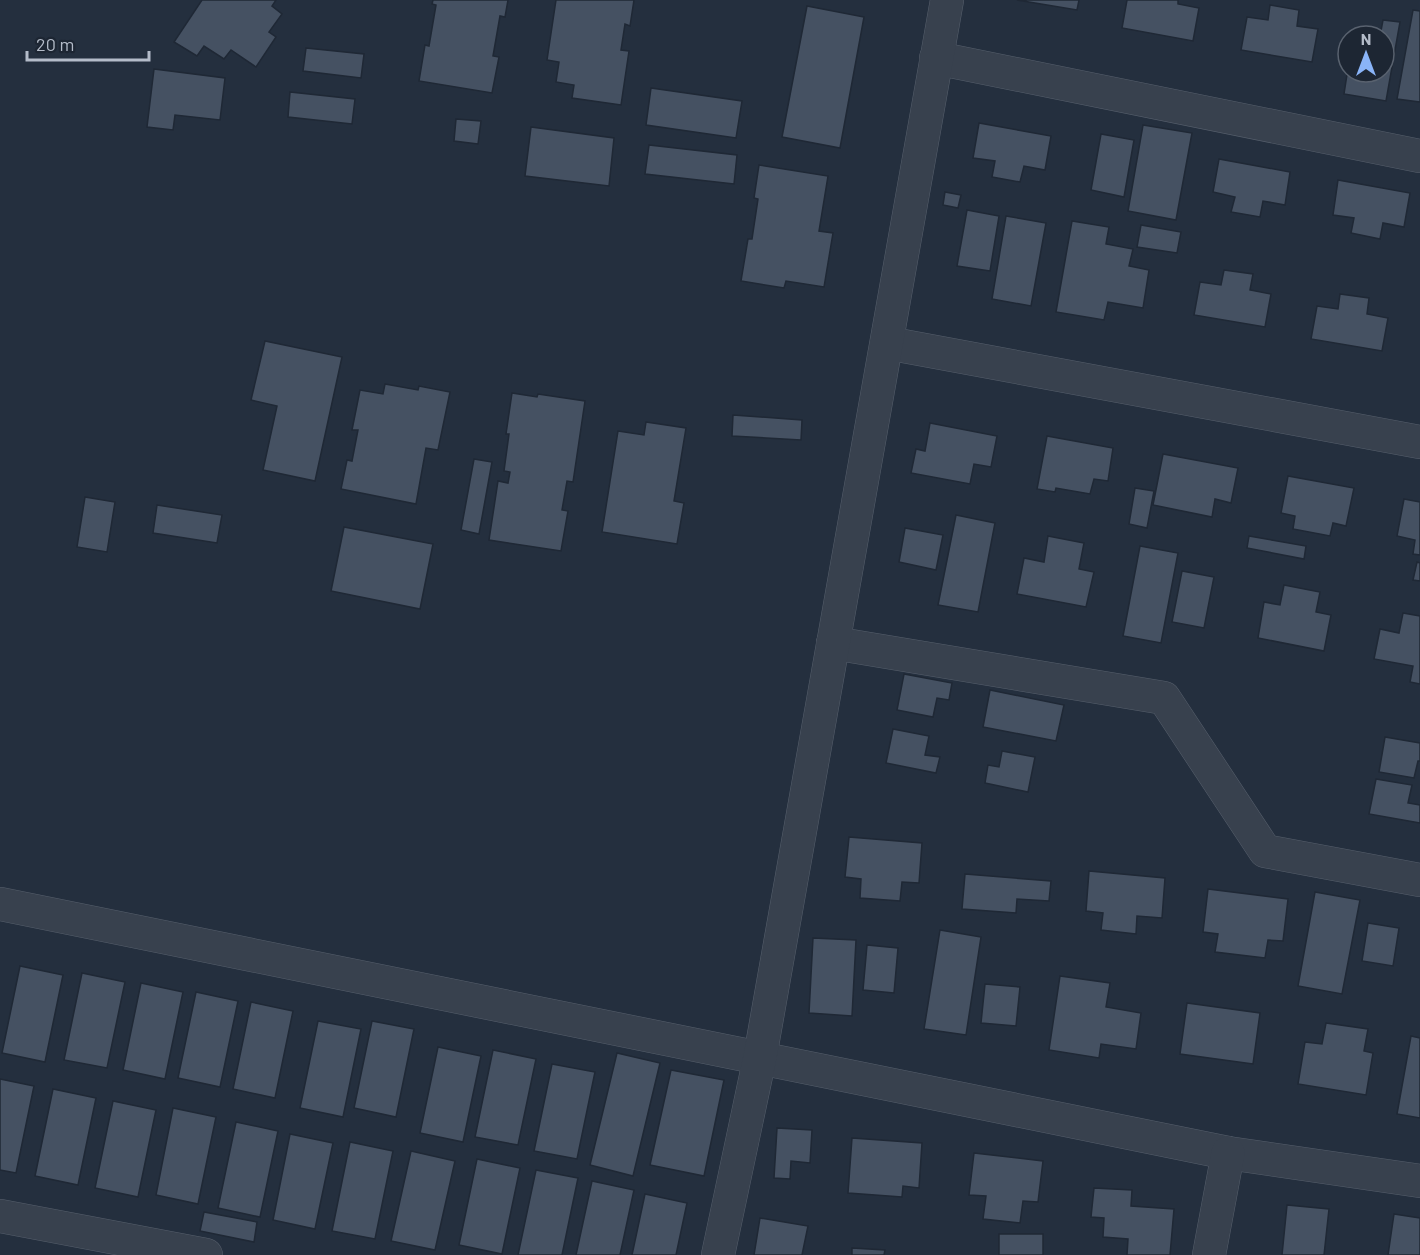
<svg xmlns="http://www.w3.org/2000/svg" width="1420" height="1255" font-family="Barlow,sans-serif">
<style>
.building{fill:#455162;stroke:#1f2835;stroke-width:1.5}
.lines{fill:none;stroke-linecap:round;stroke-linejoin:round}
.street-casing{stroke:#565f6c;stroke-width:34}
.street{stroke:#38414e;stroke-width:33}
</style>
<rect width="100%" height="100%" fill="#242f3e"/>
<g class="building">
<polygon points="202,0 276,0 272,6 282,14 269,32 276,37 256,67 231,50 224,59 204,46 197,56 174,42"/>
<polygon points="433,0 508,0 505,17 500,16 493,56 499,57 492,93 419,81 425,45 429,46 436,5 432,4"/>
<polygon points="556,0 634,0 630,26 625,24 621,50 629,51 621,105 572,98 574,85 556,82 559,62 547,60"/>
<polygon points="1017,0 1079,0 1077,10"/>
<polygon points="1127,0 1178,0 1178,4 1199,8 1193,41 1122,28"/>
<polygon points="1270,5 1299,10 1297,26 1318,29 1312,62 1241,50 1247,17 1268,20"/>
<polygon points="807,6 864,17 840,148 782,137"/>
<polygon points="1413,10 1420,11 1420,102 1397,99"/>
<polygon points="1383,20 1400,22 1386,101 1344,94 1348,68 1348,72 1384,72 1384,36 1380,36"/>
<polygon points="306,48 364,54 361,78 303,71"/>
<polygon points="154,69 225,78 220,120 175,115 173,130 147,127"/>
<polygon points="651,88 742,101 736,138 646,125"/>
<polygon points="290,92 355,99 352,124 288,117"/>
<polygon points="456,119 481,121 478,144 454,141"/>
<polygon points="979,123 1051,136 1045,170 1024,166 1020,182 992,177 995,161 973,158"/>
<polygon points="1143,125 1192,133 1176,220 1128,211"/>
<polygon points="531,127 614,138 609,186 525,176"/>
<polygon points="1101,134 1134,140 1124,197 1091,190"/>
<polygon points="649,145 737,155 734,184 645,174"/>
<polygon points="1219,159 1290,172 1285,205 1263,201 1260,217 1231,212 1235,197 1213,192"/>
<polygon points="759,165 828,176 819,231 833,233 824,287 786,281 784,288 741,281 748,239 752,239 758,199 754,198"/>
<polygon points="1338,180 1410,193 1404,227 1383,223 1380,239 1351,233 1354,218 1333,215"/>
<polygon points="945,192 961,195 958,208 943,205"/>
<polygon points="967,210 999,216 990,271 957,266"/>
<polygon points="1006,216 1046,223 1031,306 992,299"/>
<polygon points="1072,221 1109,227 1106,244 1133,249 1129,266 1149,270 1143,308 1108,302 1104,320 1056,312"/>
<polygon points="1141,225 1181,232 1177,253 1137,247"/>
<polygon points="1224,270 1253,274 1250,290 1271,294 1265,327 1194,315 1200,282 1221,285"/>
<polygon points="1340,294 1369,298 1367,314 1388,318 1382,351 1311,339 1317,306 1338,309"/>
<polygon points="265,341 342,357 315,481 263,470 277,406 251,400"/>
<polygon points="385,384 418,390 419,386 450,392 438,450 426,448 416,504 341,489 347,460 352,461 358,430 352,430 360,390 383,394"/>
<polygon points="512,393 537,397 538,394 585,401 573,482 567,481 562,510 568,511 561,551 489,540 498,481 508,483 510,472 504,471 509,434 506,434"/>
<polygon points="733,415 802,420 801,440 732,436"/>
<polygon points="646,422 686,428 674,501 684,503 677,544 602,532 618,431 644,435"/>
<polygon points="930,423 997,436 991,467 974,464 970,484 911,473 916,449 925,451"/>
<polygon points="1047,436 1113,448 1108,481 1094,479 1090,494 1056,488 1055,492 1037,489"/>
<polygon points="1163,454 1238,468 1231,503 1215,499 1212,517 1153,505"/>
<polygon points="474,459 492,462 479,534 461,530"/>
<polygon points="1288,476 1354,488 1346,526 1333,523 1330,536 1293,529 1295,516 1281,513"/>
<polygon points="1135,488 1154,491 1147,528 1129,524"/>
<polygon points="85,497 115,502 107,552 77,547"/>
<polygon points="1404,499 1420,502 1420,555 1413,554 1415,540 1397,536"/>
<polygon points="157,505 222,515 217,543 153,533"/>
<polygon points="956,515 995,523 978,612 938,605"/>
<polygon points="344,527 433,544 420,609 331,591"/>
<polygon points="905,528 943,535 936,570 899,562"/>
<polygon points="1048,536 1084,543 1079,569 1094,572 1086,607 1017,594 1024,558 1044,562"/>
<polygon points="1249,536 1306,546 1304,559 1247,548"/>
<polygon points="1140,546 1178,553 1161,643 1123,636"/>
<polygon points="1417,562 1420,563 1420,581 1413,580"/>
<polygon points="1182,571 1214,577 1204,628 1172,622"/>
<polygon points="1284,585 1320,592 1316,612 1331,615 1324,651 1258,638 1264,602 1280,605"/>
<polygon points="1403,613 1420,616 1420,684 1410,682 1413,666 1374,659 1380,629 1399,633"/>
<polygon points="904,674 952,683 949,700 937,698 933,717 897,710"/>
<polygon points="990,690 1064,705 1056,741 983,727"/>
<polygon points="893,729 929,736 925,755 940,757 936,773 886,763"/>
<polygon points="1385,737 1420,743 1420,761 1418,761 1414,778 1379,772"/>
<polygon points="1002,751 1035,757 1028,792 985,783 988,765 999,767"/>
<polygon points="1376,779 1412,785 1408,803 1420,805 1420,823 1369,814"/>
<polygon points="849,837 922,843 919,883 902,882 900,901 860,898 861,879 845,877"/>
<polygon points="1089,871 1165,878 1162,918 1137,916 1136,934 1101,930 1103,913 1086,911"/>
<polygon points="965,874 1051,881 1049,901 1017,899 1016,913 962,909"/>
<polygon points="1208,889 1288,899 1283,941 1268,940 1265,958 1215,952 1218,934 1203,932"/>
<polygon points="1315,892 1360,900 1342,994 1298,986"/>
<polygon points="1368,923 1399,928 1393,966 1362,961"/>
<polygon points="940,930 981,937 966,1035 924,1029"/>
<polygon points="813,938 856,940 852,1016 809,1013"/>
<polygon points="867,945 898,948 894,993 863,990"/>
<polygon points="20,966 63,975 45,1062 2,1053"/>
<polygon points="82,973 125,982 107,1068 64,1060"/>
<polygon points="1060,976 1110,983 1106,1007 1141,1013 1136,1049 1101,1044 1099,1058 1049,1050"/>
<polygon points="141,983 183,992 165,1079 123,1070"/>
<polygon points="985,984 1020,987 1016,1026 981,1023"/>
<polygon points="196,992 238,1001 220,1087 178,1078"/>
<polygon points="251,1002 293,1011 275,1098 233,1089"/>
<polygon points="1187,1003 1260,1013 1253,1064 1180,1054"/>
<polygon points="318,1021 361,1029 343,1117 300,1108"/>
<polygon points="372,1021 414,1029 396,1117 354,1108"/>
<polygon points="1326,1023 1368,1029 1364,1051 1373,1053 1366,1095 1298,1084 1305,1042 1322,1044"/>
<polygon points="1411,1036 1420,1038 1420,1118 1397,1114"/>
<polygon points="438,1047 481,1056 463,1142 420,1133"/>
<polygon points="493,1050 536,1059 518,1145 475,1137"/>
<polygon points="617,1053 660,1063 633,1176 590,1165"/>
<polygon points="552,1064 595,1072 577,1159 534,1151"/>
<polygon points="671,1070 724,1080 704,1176 650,1165"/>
<polygon points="0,1079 34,1086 16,1173 0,1170"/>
<polygon points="53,1089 96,1098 78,1185 35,1176"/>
<polygon points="113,1101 156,1110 138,1197 95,1188"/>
<polygon points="173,1108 216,1117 198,1204 156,1195"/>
<polygon points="236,1122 278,1131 260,1217 218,1208"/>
<polygon points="777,1128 812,1130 810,1163 791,1161 790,1179 774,1178"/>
<polygon points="290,1134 333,1143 315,1229 273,1220"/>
<polygon points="852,1138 922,1143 919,1188 903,1186 902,1197 848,1193"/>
<polygon points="350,1142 393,1151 375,1239 332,1231"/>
<polygon points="411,1151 455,1161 435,1250 391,1241"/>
<polygon points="974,1153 1043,1161 1038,1202 1023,1201 1020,1223 983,1219 986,1196 969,1195"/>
<polygon points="477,1159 520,1168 502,1254 459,1245"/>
<polygon points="536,1170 578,1178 562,1255 518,1255"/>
<polygon points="592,1181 634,1190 620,1255 576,1255"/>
<polygon points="1094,1188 1132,1190 1131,1206 1174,1209 1170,1255 1127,1255 1128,1239 1103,1237 1104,1218 1091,1217"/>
<polygon points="645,1194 687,1203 676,1255 632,1255"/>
<polygon points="1287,1205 1329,1209 1324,1255 1282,1255"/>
<polygon points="204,1212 257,1222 254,1242 200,1231"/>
<polygon points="1394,1214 1420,1218 1420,1255 1388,1255"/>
<polygon points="760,1218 808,1226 802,1255 754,1255"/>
<rect x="999" y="1234" width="44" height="21"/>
<polygon points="852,1248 885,1250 884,1255 852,1255"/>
</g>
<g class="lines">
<g class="street-casing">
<g id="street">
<polyline points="936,58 1420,156"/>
<polyline points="887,343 1420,442"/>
<polyline points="833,643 1164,698 1265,851 1420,880"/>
<polyline points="0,904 1228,1153 1420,1181"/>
<polyline points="0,1216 206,1255"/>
<polyline points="718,1255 760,1057 947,0"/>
<polyline points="1209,1255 1228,1153"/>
</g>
</g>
<use href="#street" class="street"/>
</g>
<g transform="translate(1366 54)"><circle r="28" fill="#1d2633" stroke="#59626f" stroke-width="1.5"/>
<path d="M0-4.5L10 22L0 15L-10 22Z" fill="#8ab4f8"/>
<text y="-9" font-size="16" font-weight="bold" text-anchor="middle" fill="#b4bcc9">N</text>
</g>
<path d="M27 51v9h122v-9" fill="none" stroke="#b4bcc9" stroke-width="3"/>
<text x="36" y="51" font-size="18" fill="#b4bcc9" stroke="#1d2633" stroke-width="4.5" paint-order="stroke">20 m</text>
</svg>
